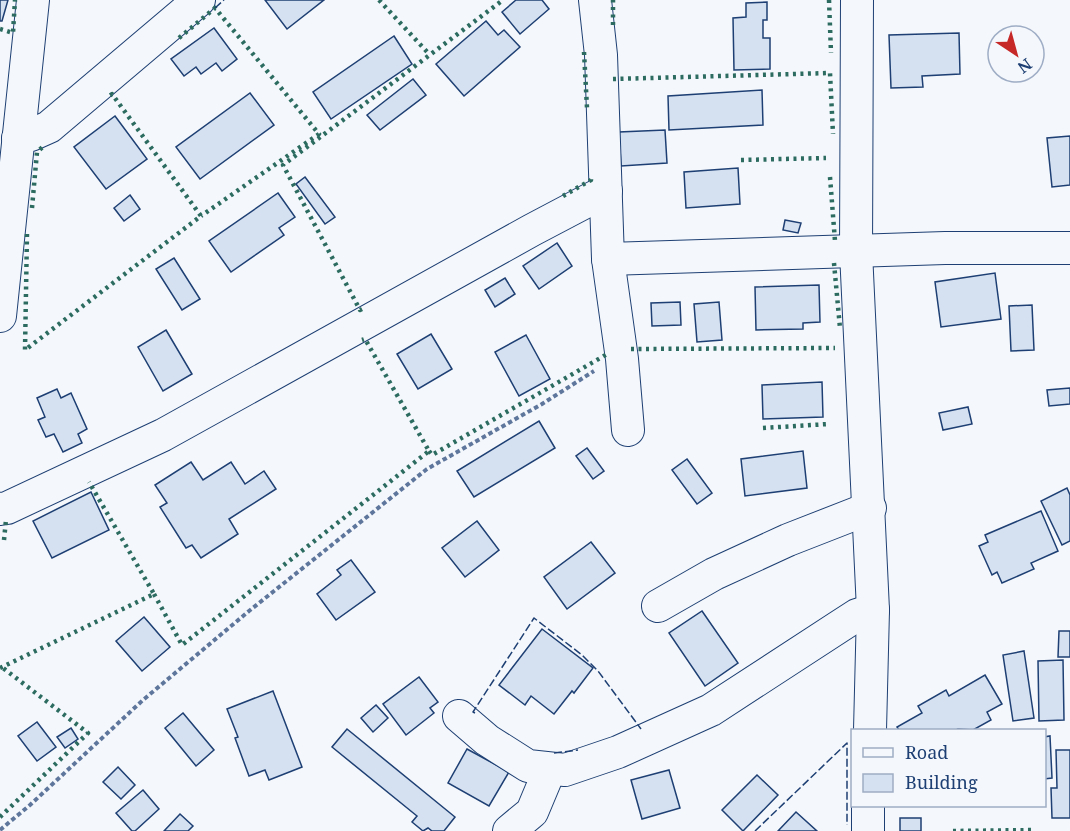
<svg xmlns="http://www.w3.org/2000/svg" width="1070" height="831" font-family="'Noto Serif',serif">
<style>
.building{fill:#d5e0f0;stroke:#1d3f73;stroke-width:1.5}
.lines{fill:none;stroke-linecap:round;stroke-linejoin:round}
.minor-casing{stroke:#1d3f73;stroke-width:34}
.path{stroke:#5e769c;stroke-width:4;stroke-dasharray:4.5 3;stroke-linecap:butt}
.minor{stroke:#f4f7fb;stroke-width:32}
.hedge{stroke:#2c6c60;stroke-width:4.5;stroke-dasharray:3 4.5;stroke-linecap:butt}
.fence{stroke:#1d3f73;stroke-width:1.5;stroke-dasharray:8 3;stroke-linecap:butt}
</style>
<rect width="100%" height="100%" fill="#f4f7fb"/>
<g class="building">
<polygon points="0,0 8,0 2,21 0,21"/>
<polygon points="265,0 324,0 287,29"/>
<polygon points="516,0 542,0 549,9 520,34 502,12"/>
<polygon points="767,2 767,20 763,20 763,38 770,38 770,69 734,70 733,18 746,17 746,3"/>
<polygon points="486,21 498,35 504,30 520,47 464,96 436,64"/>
<polygon points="214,28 237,59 222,71 216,63 201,74 196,67 184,76 171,59"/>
<polygon points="959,33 960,74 922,76 923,87 891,88 889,35"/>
<polygon points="394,36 412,64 331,119 313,92"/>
<polygon points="413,79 426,95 380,130 367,115"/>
<polygon points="762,90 763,125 669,130 668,96"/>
<polygon points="250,93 274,125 200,179 176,147"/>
<polygon points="115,116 147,159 106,189 74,147"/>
<polygon points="665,130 667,163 621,166 619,132"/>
<polygon points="1070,136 1070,185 1052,187 1047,138"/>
<polygon points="738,168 740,204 686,208 684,172"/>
<polygon points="305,177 335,217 325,224 296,184"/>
<polygon points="278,193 295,217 279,228 284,235 231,272 209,241"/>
<polygon points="130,195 140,209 124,221 114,208"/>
<polygon points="785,220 801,223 798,233 783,230"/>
<polygon points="557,243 572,266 539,289 523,266"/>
<polygon points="174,258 200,299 182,310 156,269"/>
<polygon points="995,273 1001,319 941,327 935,282"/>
<polygon points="505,278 515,294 495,307 485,290"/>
<polygon points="819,285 820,322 803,323 803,329 756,330 755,287"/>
<polygon points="680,302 681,325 652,326 651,303"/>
<polygon points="719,302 722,340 697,342 694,304"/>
<polygon points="1032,305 1034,350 1011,351 1009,306"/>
<polygon points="166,330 192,374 163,391 138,347"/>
<polygon points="431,334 452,369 418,389 397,354"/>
<polygon points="526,335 550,379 519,396 495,352"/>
<polygon points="822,382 823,417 763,419 762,385"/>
<polygon points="1070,388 1070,404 1049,406 1047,390"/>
<polygon points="57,389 61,398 71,393 87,429 78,434 82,443 63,452 54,434 46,437 38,420 45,417 37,398"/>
<polygon points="968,407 972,424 943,430 939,413"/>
<polygon points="539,421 555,448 474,497 457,471"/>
<polygon points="587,448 604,471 593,479 576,456"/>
<polygon points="803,451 807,488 745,496 741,459"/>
<polygon points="687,459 712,493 697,504 672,470"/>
<polygon points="191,462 203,480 231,462 245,484 264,471 276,489 229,519 238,534 201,558 192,545 186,548 160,507 167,503 155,485"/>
<polygon points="1067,488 1070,495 1070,541 1062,545 1041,501"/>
<polygon points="91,492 109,530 52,558 33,521"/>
<polygon points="1041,511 1058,551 1031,563 1034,569 1002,583 997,572 992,575 979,546 988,542 985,535"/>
<polygon points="477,521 499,550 465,577 442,548"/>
<polygon points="591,542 615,573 567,609 544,577"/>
<polygon points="351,560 375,592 336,620 317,594 341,575 337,570"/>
<polygon points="702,611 738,663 705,686 669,633"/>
<polygon points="144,617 170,647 142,671 116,641"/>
<polygon points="542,629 593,668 574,693 572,691 554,714 531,696 525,705 499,685"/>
<polygon points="1059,631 1070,631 1070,657 1058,657"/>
<polygon points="1024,651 1034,718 1013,721 1003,655"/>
<polygon points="1063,660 1064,720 1039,721 1038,661"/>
<polygon points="985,675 1002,704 987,712 991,720 973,730 958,729 956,730 899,730 897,727 922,713 918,706 946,690 949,696"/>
<polygon points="419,677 438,702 430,708 434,713 406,735 383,704"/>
<polygon points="273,691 302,767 269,780 265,770 249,776 235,738 238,737 227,709"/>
<polygon points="376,705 388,718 373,732 361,718"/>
<polygon points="183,713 214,750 196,766 165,728"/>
<polygon points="37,722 56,747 37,761 18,736"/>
<polygon points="71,728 78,739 65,748 57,737"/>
<polygon points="347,729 455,817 444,831 432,831 428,828 423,831 412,822 417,816 332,747"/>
<polygon points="1050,736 1052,778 1044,779 1044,737"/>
<polygon points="467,749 509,772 489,806 448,783"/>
<polygon points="1056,750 1070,750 1070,818 1052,818 1051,788 1057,788"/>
<polygon points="118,767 135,785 121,799 103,782"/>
<polygon points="669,770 680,808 642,819 631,780"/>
<polygon points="757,775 778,795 743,831 722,810"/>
<polygon points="143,790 159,809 135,831 132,831 116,813"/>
<polygon points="796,812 817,831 778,831"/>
<polygon points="180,814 193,826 188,831 164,831"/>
<rect x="900" y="818" width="21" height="13"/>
</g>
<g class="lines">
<g class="minor-casing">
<g id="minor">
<polyline points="595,0 601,55 608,259 622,359 628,430"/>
<polyline points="857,0 856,252 873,610 870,730"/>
<polyline points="18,138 31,135 49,127 199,0"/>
<polyline points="608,259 945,248 1070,248"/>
<polyline points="0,316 33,0"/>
<polyline points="0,509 7,508 163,435 532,230 606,191"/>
<polyline points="658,606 714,574 788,540 870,508"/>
<polyline points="459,716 487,740 528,766 565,770 618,752 711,710 840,626 857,615 873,610"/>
<polyline points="509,831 532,812 550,769"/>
<polyline points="868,831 868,806"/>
</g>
</g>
<polyline class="path" points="0,830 30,805 143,700 249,611 427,469 542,404 594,371"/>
<use href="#minor" class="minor"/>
<g class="hedge">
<polyline points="379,0 430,55"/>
<polyline points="829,0 831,53"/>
<polyline points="613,25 613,0"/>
<polyline points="0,29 13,33 15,0"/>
<polyline points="179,38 215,8 319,134 201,216"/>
<polyline points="584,52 587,108"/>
<polyline points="613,79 830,73 833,134"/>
<polyline points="741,160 826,158"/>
<polyline points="830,177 835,241"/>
<polyline points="563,196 591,180 591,176"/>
<polyline points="32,208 37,152 45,145"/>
<polyline points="27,234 25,350 201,216 112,94 109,96"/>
<polyline points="834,263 840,328"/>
<polyline points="362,309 360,310 283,165 503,0"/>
<polyline points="631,349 835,348"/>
<polyline points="763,428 829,424"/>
<polyline points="429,451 432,455 609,353"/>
<polyline points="4,540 6,520 8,519"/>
<polyline points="154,594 182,645 429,451 365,339 362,340"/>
<polyline points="0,668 154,594 89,482"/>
<polyline points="0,817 88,733 3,668"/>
<polyline points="953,831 1035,830"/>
</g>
<g class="fence">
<polyline points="215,8 224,0"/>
<polyline points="475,713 473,712 534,618 582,655 598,671 641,729"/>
<polyline points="554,753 578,750"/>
<polyline points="755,831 847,743 847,825"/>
</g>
</g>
<rect x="851" y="729" width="195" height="78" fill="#f4f7fb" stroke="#9eadc5" stroke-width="1.5"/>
<rect x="863" y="748" width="30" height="9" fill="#f4f7fb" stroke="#9eadc5" stroke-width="1.5"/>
<text x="905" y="759" font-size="18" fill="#1d3f73">Road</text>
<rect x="863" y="774" width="30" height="18" fill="#d5e0f0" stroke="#9eadc5" stroke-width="1.5"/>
<text x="905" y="789" font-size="18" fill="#1d3f73">Building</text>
<g transform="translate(1016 54) rotate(144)"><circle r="28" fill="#f4f7fb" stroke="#9eadc5" stroke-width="1.5"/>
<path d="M0-4.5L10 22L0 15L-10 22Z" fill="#c62828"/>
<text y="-9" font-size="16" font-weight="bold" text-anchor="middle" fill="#1d3f73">N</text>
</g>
</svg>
